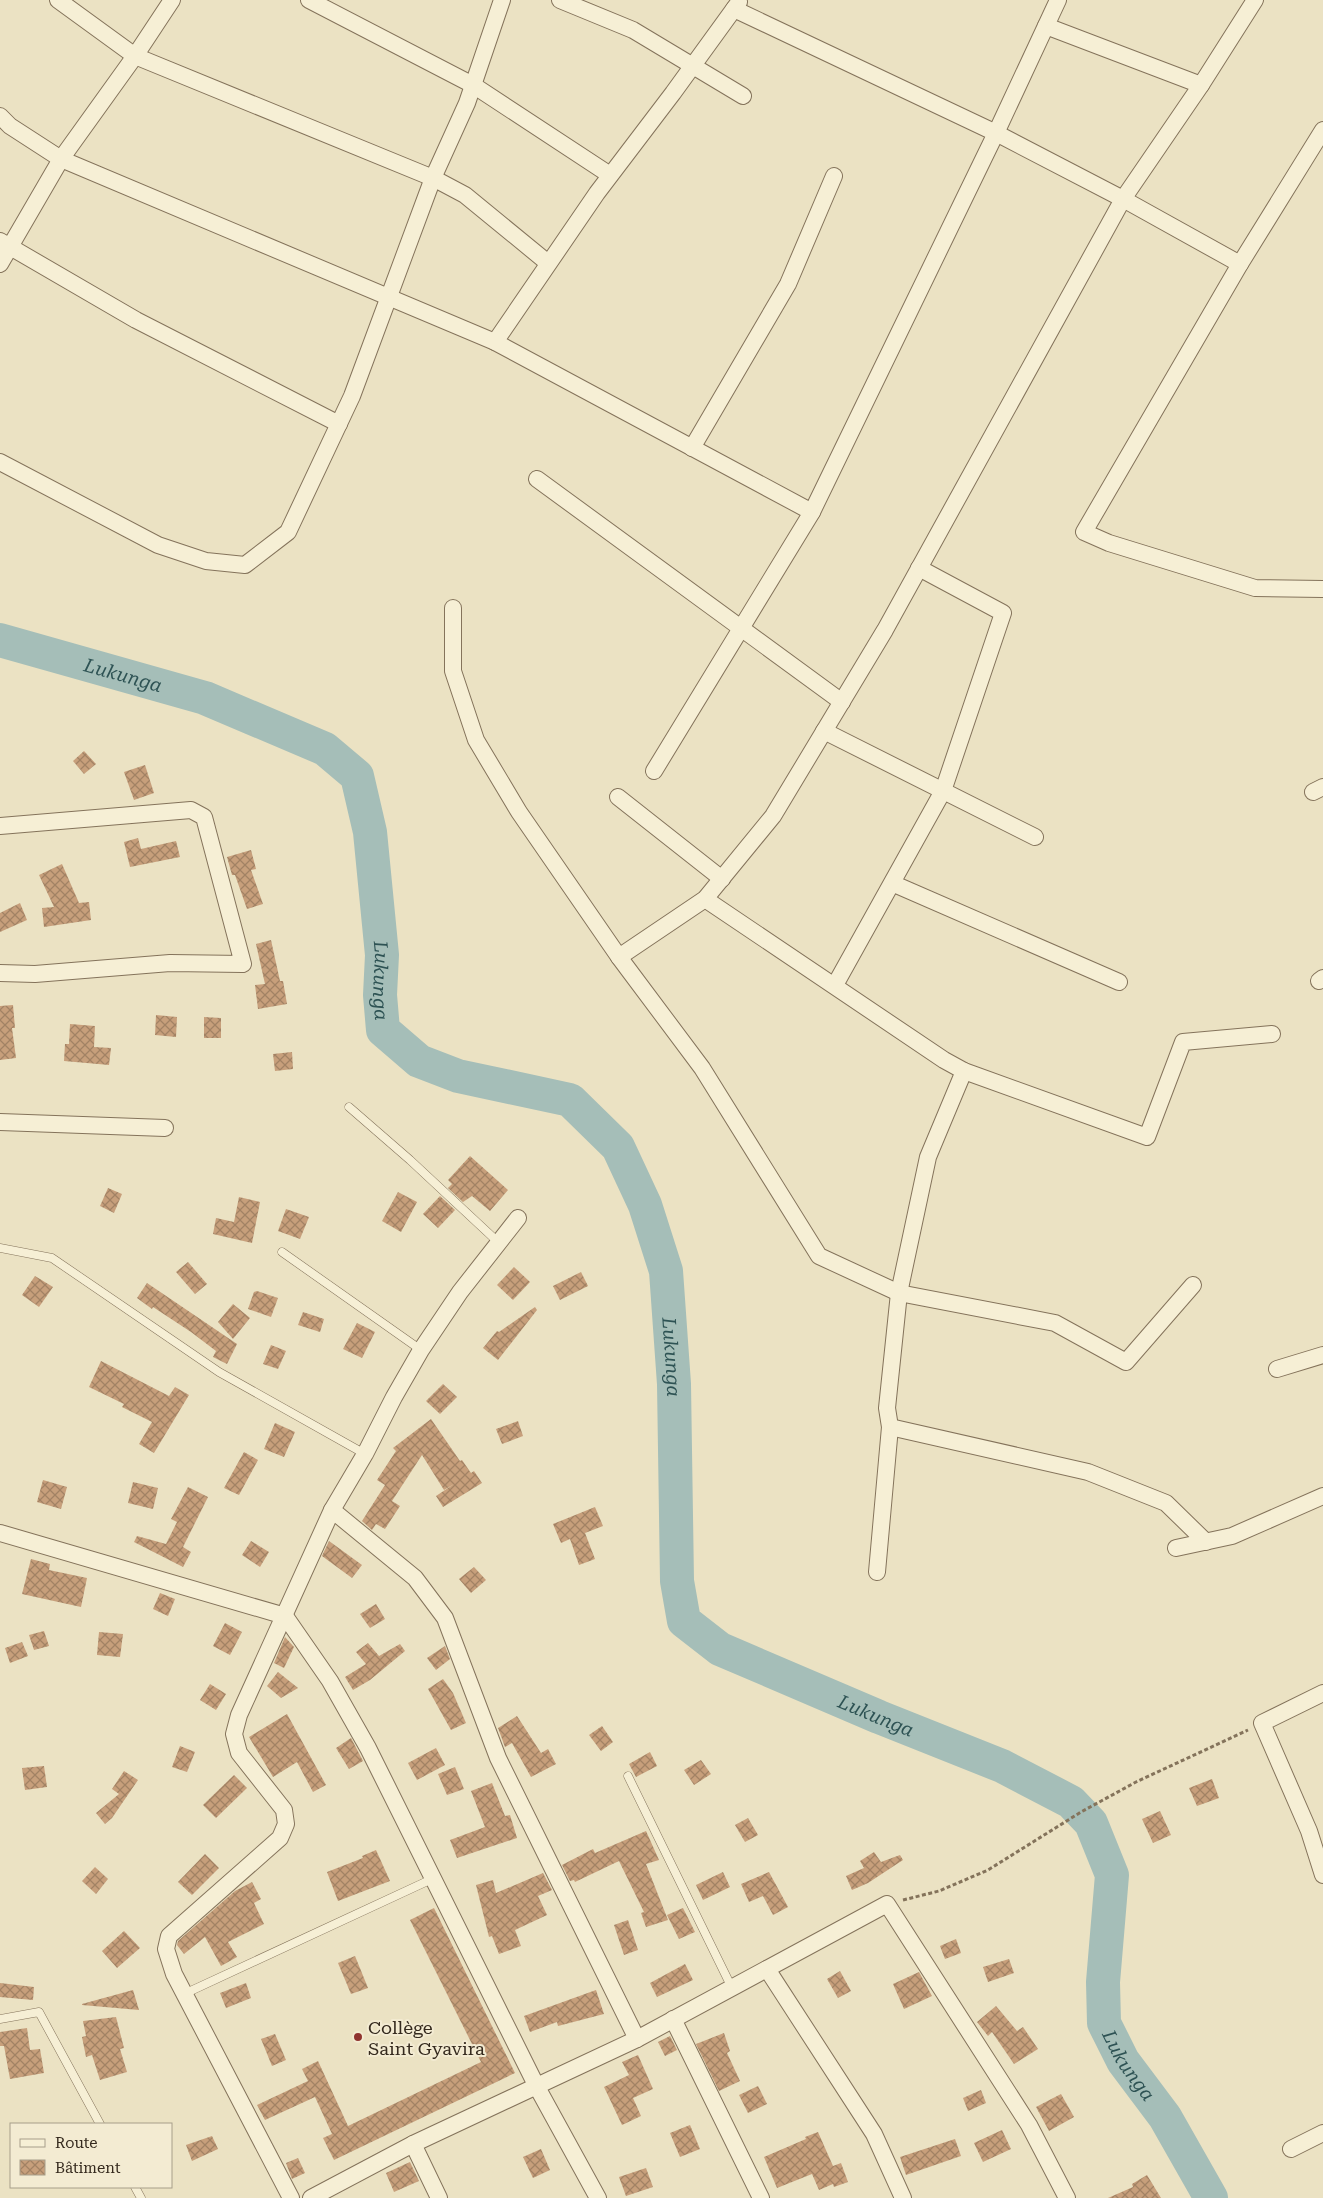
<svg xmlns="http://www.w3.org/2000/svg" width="1323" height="2198" font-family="'Roboto Serif',serif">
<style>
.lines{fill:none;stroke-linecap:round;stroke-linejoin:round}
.river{stroke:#a5beb8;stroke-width:34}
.building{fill:url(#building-cross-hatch)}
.lane-casing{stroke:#84735b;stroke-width:9}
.street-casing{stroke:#84735b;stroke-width:18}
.path{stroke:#84735b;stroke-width:3;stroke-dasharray:4 2.5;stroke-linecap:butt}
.lane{stroke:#f6efd5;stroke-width:8}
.street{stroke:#f6efd5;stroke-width:16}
.poi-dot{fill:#8f342f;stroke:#f3ebd2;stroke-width:2}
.labels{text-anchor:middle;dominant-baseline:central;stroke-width:4;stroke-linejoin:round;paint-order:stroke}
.poi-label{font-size:18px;fill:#352a1e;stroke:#f3ebd2;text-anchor:start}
.water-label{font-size:19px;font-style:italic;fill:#2e5354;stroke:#f3ebd2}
</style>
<defs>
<pattern id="building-cross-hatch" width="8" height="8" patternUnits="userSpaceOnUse" patternTransform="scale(1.25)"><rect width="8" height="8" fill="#c79f7b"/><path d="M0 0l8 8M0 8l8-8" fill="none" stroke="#a28264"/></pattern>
</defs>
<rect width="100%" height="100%" fill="#ebe2c3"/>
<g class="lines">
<path class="river" id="s1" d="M0 640 205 698 325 749 357 776 370 832 382 955 380 995 383 1030 419 1061 458 1076 570 1100 618 1147 645 1205 666 1271 674 1384 677 1581 684 1621 720 1649 879 1717 1002 1766 1071 1802 1091 1823 1112 1875 1103 1982 1104 2023 1123 2061 1165 2117 1211 2198"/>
</g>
<g class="building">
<polygon points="84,751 96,764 84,774 73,761"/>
<polygon points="145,765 154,793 134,800 124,772"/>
<polygon points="138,838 141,849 176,841 180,857 130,867 124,842"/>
<polygon points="251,850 256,869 251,870 263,904 247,909 235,875 232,875 227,857"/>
<polygon points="62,864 79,903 89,902 91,920 44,927 42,908 54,907 39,875"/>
<polygon points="20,903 27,920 0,932 0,913"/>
<polygon points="271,940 280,981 283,981 287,1004 258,1009 255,985 265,984 256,944"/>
<polygon points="13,1005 15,1028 12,1028 16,1058 0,1060 0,1006"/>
<polygon points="156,1015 177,1017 176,1037 155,1035"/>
<polygon points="204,1017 221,1018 221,1038 204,1038"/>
<polygon points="70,1024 95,1026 94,1047 111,1048 109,1065 64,1061 65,1044 69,1044"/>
<polygon points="292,1052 293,1069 275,1071 273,1054"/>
<polygon points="470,1156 508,1190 490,1211 472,1196 463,1202 448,1188 452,1184 448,1180"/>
<polygon points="108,1188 122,1194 114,1213 100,1206"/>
<polygon points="398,1192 417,1202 401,1232 382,1221"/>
<polygon points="440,1196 455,1210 438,1228 423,1214"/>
<polygon points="239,1197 260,1202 252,1243 213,1234 216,1218 234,1222"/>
<polygon points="286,1209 309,1217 300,1239 278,1231"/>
<polygon points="188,1262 207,1284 195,1294 176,1272"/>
<polygon points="514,1267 530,1282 513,1300 497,1285"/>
<polygon points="581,1272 588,1286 560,1300 553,1286"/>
<polygon points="35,1276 53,1287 39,1307 22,1295"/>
<polygon points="147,1283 237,1344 227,1364 213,1357 216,1351 191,1332 153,1307 152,1309 137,1298"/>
<polygon points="257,1291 278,1298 271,1317 248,1309 254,1292"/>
<polygon points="233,1304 250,1318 233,1339 218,1322"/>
<polygon points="535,1307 537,1310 498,1360 483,1348 497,1331 499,1332"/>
<polygon points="303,1312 324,1319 320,1332 298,1325"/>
<polygon points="357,1323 375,1332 362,1358 343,1349"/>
<polygon points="271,1345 286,1351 278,1369 263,1364"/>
<polygon points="101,1361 169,1396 175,1387 189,1395 154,1453 139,1444 152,1422 122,1407 124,1404 89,1387"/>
<polygon points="443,1384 457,1397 440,1414 426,1401"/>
<polygon points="431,1419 460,1461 462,1460 471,1473 474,1471 482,1483 443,1507 436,1496 454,1484 444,1490 422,1455 392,1501 400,1506 385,1529 376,1524 372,1530 362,1521 385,1485 377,1480 396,1451 393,1448"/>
<polygon points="518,1421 523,1436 502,1444 496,1429"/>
<polygon points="275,1423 295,1432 284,1457 264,1449"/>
<polygon points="244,1452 258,1460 239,1495 224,1488"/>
<polygon points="43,1480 67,1487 61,1509 37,1502"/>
<polygon points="133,1482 158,1488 153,1509 128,1503"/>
<polygon points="188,1487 208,1497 183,1547 191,1552 183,1567 134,1542 137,1536 166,1544 177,1522 171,1519"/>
<polygon points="595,1507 603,1526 585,1533 595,1559 579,1565 570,1539 561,1543 553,1524"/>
<polygon points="251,1541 269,1552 260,1567 242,1555"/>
<polygon points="329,1541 362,1565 352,1578 322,1556"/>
<polygon points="31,1559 50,1564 49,1570 87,1578 81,1607 22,1594"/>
<polygon points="474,1567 486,1580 471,1593 459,1579"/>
<polygon points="160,1593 175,1599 168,1616 153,1609"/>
<polygon points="376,1604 385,1619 370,1628 360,1614"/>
<polygon points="225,1623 242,1632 230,1655 213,1646"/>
<polygon points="44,1631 49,1646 34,1650 29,1635"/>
<polygon points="99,1632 123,1634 120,1657 97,1655"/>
<polygon points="285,1637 294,1647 284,1668 274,1663"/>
<polygon points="22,1642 28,1656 10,1663 5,1648"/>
<polygon points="368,1643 379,1656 400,1644 405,1651 370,1680 353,1690 345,1677 366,1664 356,1652"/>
<polygon points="445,1646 450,1659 436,1670 427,1658"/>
<polygon points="278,1672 298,1688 281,1698 267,1686"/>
<polygon points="443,1679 453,1693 466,1723 451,1730 428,1689"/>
<polygon points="210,1684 226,1694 216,1710 200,1700"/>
<polygon points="287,1714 326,1785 313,1792 297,1762 273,1777 249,1737"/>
<polygon points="517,1716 541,1753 548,1749 556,1764 531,1777 512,1743 505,1747 498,1728"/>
<polygon points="602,1726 613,1742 601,1751 589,1735"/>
<polygon points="351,1738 363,1761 349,1769 336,1748"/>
<polygon points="180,1746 195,1752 187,1772 172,1767"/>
<polygon points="436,1748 445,1765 417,1780 408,1763"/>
<polygon points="650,1752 657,1766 636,1777 629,1764"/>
<polygon points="701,1760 711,1774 694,1785 684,1770"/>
<polygon points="44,1766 47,1787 25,1790 22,1768"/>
<polygon points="455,1767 464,1789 447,1795 438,1774"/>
<polygon points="124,1771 138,1780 112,1818 105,1824 96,1813 119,1794 112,1789"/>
<polygon points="234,1775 247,1788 216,1818 203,1805"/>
<polygon points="1212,1779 1219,1798 1197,1806 1189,1788"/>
<polygon points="492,1783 505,1816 510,1815 517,1838 457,1858 450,1840 485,1827 471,1791"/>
<polygon points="1160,1811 1171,1835 1153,1843 1142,1819"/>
<polygon points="748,1818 758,1835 745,1842 735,1825"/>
<polygon points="646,1831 659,1860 646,1864 668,1920 646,1927 641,1913 644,1912 619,1861 575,1882 574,1880 570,1881 562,1865 593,1849 595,1853"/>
<polygon points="376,1850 390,1881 338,1901 327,1872 363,1858 362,1856"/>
<polygon points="874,1852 881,1862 900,1855 903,1860 868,1883 852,1890 846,1876 864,1868 860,1861"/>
<polygon points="205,1854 219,1868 192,1895 178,1882"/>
<polygon points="95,1867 108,1879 96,1894 82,1881"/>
<polygon points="723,1872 730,1887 703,1900 696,1885"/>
<polygon points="769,1872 788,1907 773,1915 763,1896 749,1902 741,1884"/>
<polygon points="543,1873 552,1890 538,1896 547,1915 515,1930 521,1946 499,1954 492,1936 489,1937 476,1885 493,1880 496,1893"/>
<polygon points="252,1882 261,1899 254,1903 264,1924 228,1942 237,1957 221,1966 205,1937 184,1954 177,1945 178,1941 235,1891"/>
<polygon points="434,1908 515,2073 334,2160 323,2138 332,2134 315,2097 265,2120 257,2105 308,2081 302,2069 318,2061 348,2126 481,2062 410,1920"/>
<polygon points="683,1908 695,1932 679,1939 667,1915"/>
<polygon points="628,1920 638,1950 624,1955 614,1925"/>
<polygon points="124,1931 140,1948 117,1968 102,1951"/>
<polygon points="956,1939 961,1953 945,1959 940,1946"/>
<polygon points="355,1956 368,1988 351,1994 338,1963"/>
<polygon points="1009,1959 1014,1973 988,1982 983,1967"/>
<polygon points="685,1964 693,1980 657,1997 650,1983"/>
<polygon points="840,1971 851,1991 838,1998 827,1979"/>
<polygon points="919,1972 932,1996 904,2009 893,1984"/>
<polygon points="0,1983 34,1987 33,2000 0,1997"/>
<polygon points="246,1983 251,1998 226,2008 220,1993"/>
<polygon points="133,1990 139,2010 82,2005 82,2004"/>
<polygon points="596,1990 604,2014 558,2026 557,2022 530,2032 524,2016"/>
<polygon points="996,2006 1017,2031 1023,2027 1038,2049 1014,2064 992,2032 988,2036 977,2022"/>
<polygon points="116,2017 124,2048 120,2049 127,2072 100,2080 92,2055 86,2057 82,2037 86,2036 83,2021"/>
<polygon points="27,2028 30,2050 40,2049 44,2073 10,2079 4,2046 0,2046 0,2032"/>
<polygon points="724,2033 730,2051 727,2053 740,2081 719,2091 696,2044"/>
<polygon points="275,2034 286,2060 272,2066 261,2039"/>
<polygon points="670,2036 677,2050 665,2056 658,2042"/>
<polygon points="638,2055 653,2089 633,2098 641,2116 622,2125 604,2087 629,2075 622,2062"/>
<polygon points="758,2086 767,2104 748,2113 739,2095"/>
<polygon points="981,2090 986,2103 968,2111 963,2098"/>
<polygon points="1061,2094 1074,2117 1049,2131 1036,2107"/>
<polygon points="690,2125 700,2149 680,2157 670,2133"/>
<polygon points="1002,2130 1011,2149 983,2162 974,2143"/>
<polygon points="818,2132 833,2166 841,2163 848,2182 834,2187 833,2184 819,2190 812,2174 777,2188 764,2157 806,2139 805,2137"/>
<polygon points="212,2136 218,2149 192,2161 186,2145"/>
<polygon points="955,2139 961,2156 906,2175 900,2157"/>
<polygon points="541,2149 550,2170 533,2178 523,2157"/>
<polygon points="298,2158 305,2173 292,2179 286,2163"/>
<polygon points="410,2162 419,2181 394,2192 386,2173"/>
<polygon points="646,2168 653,2187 626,2196 619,2177"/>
<polygon points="1147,2175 1161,2198 1108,2198 1133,2187 1132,2184"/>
</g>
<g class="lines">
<g class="lane-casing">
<g id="lane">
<polyline points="349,1107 410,1160 498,1242"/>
<polyline points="0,1248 52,1258 219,1372 365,1454"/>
<polyline points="282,1252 421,1350"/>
<polyline points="628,1776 732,1988"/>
<polyline points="184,1994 432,1879"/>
<polyline points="0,2019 39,2012 100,2124"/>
<polyline points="135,2187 141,2198"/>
</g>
</g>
<g class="street-casing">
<g id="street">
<polyline points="58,0 135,56 433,178 465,195 548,263"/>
<polyline points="309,0 473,85 610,175"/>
<polyline points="560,0 633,30 743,96"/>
<polyline points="734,9 996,133 1123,199 1240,264"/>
<polyline points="1046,26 1201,85"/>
<polyline points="0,116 10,126 61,159 495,342 812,512"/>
<polyline points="1323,130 1240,264 1084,532 1109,543 1255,588 1323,589"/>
<polyline points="0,241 136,320 339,424"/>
<polyline points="0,264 61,159 135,56 172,0"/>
<polyline points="495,342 597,193 673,93 739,2"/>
<polyline points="692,448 788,284 834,176"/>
<polyline points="0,462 158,545 206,561 245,565 288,532 352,396 433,178 467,103 502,0"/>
<polyline points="537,479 842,702"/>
<polyline points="453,608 453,671 476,740 519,812 619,957 702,1068 819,1256 899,1293 1055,1323 1126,1362 1193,1285"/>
<polyline points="824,731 1035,837"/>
<polyline points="654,771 812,512 996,133 1058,0"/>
<polyline points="1313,792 1323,787"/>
<polyline points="618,797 722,879"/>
<polyline points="0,826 191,810 204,817 243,964 170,963 35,974 0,973"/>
<polyline points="894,884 1119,982"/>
<polyline points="705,899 944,1060 964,1071 1147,1137 1183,1042 1272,1034"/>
<polyline points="619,957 705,899 773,816 885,630 1123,199 1201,85 1255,0"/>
<polyline points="1319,981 1323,978"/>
<polyline points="835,985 943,791 1003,613 919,568"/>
<polyline points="0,1122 165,1128"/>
<polyline points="1277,1369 1323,1355"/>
<polyline points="890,1427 1088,1472 1166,1503 1206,1542"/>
<polyline points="332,1510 415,1578 445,1618 498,1758 637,2039"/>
<polyline points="0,1533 285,1616 330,1681 368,1748 537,2087 598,2198"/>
<polyline points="1176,1548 1232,1536 1323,1496"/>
<polyline points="877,1572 890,1427 887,1408 899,1293 928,1157 964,1071"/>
<polyline points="1323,1693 1262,1723 1309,1831 1323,1875"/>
<polyline points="767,1969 874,2134 903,2198"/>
<polyline points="673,2019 761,2198"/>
<polyline points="413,2144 439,2198"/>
<polyline points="1291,2149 1323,2133"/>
<polyline points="291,2198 174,1974 166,1949 169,1936 280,1838 286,1824 284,1810 239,1753 234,1734 239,1715 332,1510 365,1454 394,1397 421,1350 460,1292 518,1218"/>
<polyline points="311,2198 413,2144 637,2039 887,1904 1029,2125 1067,2198"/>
</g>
</g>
<polyline class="path" points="903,1900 939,1891 988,1870 1081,1812 1136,1782 1248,1730"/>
<use href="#lane" class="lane"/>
<use href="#street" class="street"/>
</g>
<circle class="poi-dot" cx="358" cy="2037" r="5"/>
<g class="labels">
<g class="poi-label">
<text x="368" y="2027">Collège<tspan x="368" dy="21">Saint Gyavira</tspan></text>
</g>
<g class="water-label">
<text stroke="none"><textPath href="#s1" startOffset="128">Lukunga</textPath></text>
<text stroke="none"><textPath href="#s1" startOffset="592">Lukunga</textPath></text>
<text stroke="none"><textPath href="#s1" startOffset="1132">Lukunga</textPath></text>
<text stroke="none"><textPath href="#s1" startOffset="1612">Lukunga</textPath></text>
<text stroke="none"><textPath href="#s1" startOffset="2108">Lukunga</textPath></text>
</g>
</g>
<rect x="10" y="2123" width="162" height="65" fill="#f3ebd2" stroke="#a79e8a"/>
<rect x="20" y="2139" width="25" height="8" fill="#f6efd5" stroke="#a79e8a"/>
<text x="55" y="2148" font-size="15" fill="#352a1e">Route</text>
<rect x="20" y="2160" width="25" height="15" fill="url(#building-cross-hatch)" stroke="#a79e8a"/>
<text x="55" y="2173" font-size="15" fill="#352a1e">Bâtiment</text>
</svg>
